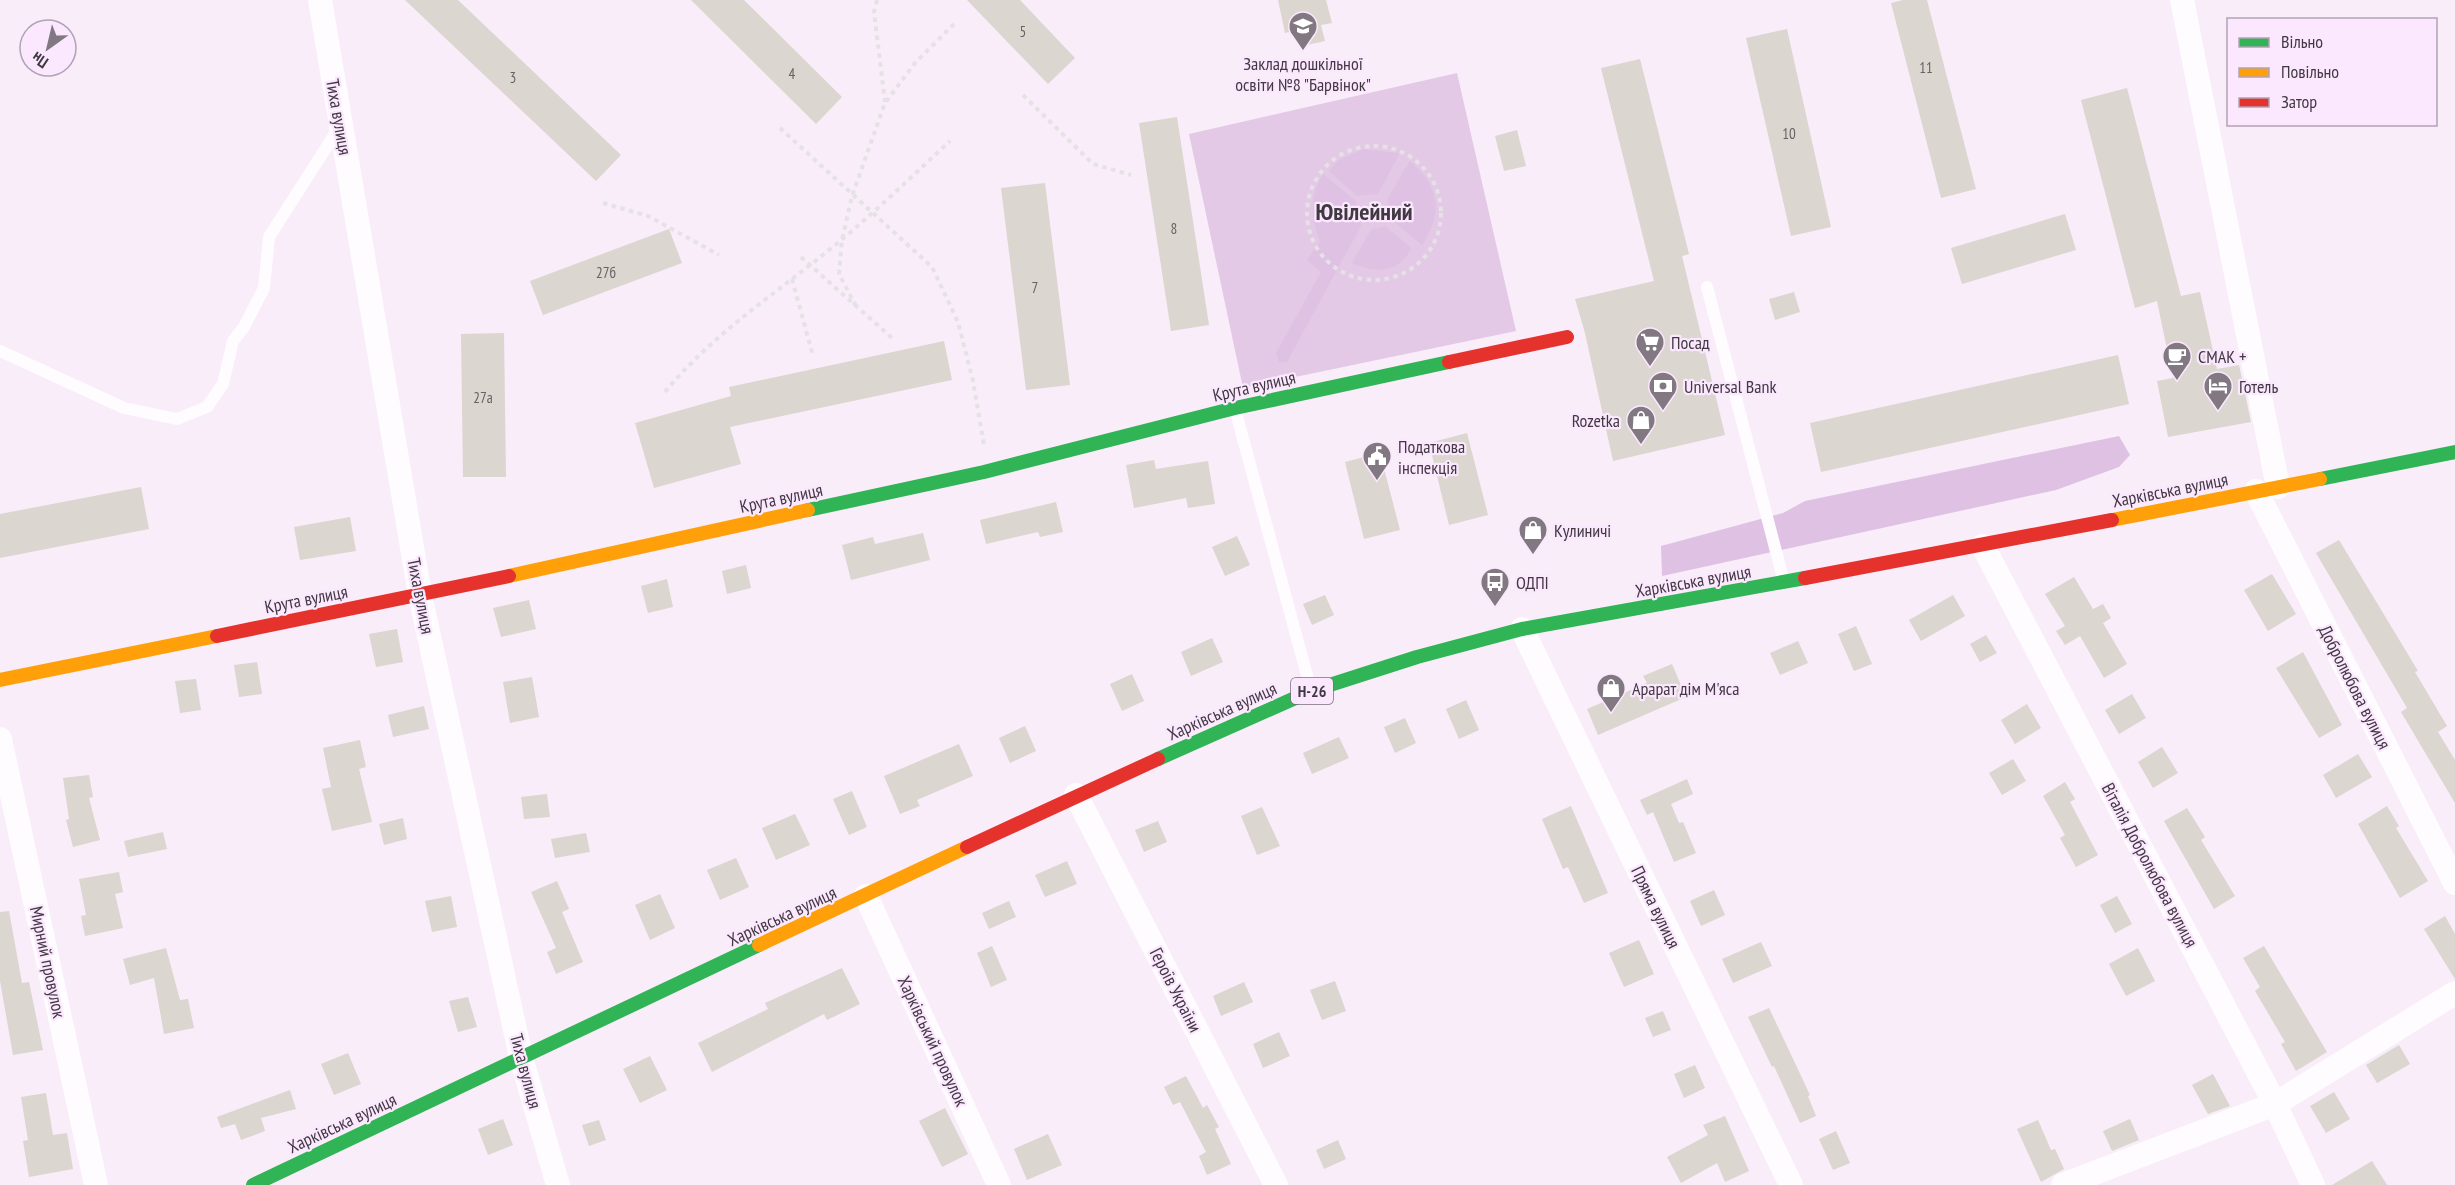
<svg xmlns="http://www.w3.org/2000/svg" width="2455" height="1185" font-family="'PT Sans Narrow',sans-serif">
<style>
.green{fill:#e4c9e7}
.forest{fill:#dfc2e3}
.building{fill:#dbd6cf}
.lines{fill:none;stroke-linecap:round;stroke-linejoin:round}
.path{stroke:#e5e2e5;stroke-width:4;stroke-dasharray:4.5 4.5;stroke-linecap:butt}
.lane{stroke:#fefcfe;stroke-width:12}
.street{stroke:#fefcfe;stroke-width:24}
.fast{stroke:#30b455;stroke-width:14}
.slow{stroke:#ff9f0a;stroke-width:14}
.jam{stroke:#e5322d;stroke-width:14}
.labels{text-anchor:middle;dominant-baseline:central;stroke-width:4.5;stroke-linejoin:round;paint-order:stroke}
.number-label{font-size:15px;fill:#686065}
.shield{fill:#fce8fe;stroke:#796e7a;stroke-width:1.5}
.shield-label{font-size:16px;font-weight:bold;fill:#413942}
.poi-label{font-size:18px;fill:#413942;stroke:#fce8fe;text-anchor:start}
.street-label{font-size:18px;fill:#413942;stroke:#fce8fe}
.district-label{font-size:24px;font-weight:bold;fill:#413942;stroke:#fce8fe}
</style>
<rect width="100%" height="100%" fill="#f8edf9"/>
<polygon class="green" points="1457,73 1516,331 1243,388 1189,134"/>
<g class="forest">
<polygon points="1363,149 1400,153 1378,194 1357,196 1329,171 1337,161"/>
<path d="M1410 161C1439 186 1444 213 1422 245L1392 220 1387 199Z"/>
<path d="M1323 174 1356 201 1361 226 1287 362H1279L1276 353 1321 272 1307 260 1320 241C1310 217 1310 196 1323 174Z"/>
<path d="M1385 226 1411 248C1401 273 1375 274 1352 263L1371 230Z"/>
<polygon points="2119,436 2130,455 2119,467 2056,490 1662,576 1661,546 1783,513 1805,501"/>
</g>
<g class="building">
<polygon points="405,0 458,0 621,155 596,181"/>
<polygon points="691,0 744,0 842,97 816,124"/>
<polygon points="967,0 1020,0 1075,58 1048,84"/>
<polygon points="1278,0 1326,0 1332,23 1321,25 1325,41 1302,46 1298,30 1285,33"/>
<polygon points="1903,0 1927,0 1976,189 1941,198 1891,3"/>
<polygon points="1787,29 1831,227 1791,236 1746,38"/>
<polygon points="1640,59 1689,254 1682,256 1725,435 1613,461 1585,333 1575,299 1654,281 1601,68"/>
<polygon points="2127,88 2181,296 2200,292 2217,369 2239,365 2251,422 2168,437 2157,381 2173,378 2157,301 2135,308 2081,100"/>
<polygon points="1177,117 1209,325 1171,331 1139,123"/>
<polygon points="1517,130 1526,166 1504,171 1495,136"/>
<polygon points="1045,183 1070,385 1026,390 1001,188"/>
<polygon points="2065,214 2076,250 1962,284 1951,248"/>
<polygon points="669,229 682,263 543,315 530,281"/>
<polygon points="1794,292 1800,312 1775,320 1769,299"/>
<polygon points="504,333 506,477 463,477 461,334"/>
<polygon points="944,341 952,380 730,427 741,464 654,488 635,423 731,396 729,387"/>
<polygon points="2118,355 2129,404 1821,472 1810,423"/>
<polygon points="1467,433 1488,515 1449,525 1429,443"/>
<polygon points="1380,453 1400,530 1364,539 1345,462"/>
<polygon points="1154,460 1156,469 1208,461 1215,504 1188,508 1186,498 1134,508 1126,465"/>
<polygon points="141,487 149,529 0,558 0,514"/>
<polygon points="1056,502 1063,532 1040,537 1038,532 986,544 980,520"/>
<polygon points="350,517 356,551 300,560 294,527"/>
<polygon points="923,533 930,560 851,580 842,545 873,537 875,544"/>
<polygon points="1237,536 1250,565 1225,576 1212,547"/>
<polygon points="2339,540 2418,671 2415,672 2447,726 2438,732 2455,760 2455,803 2401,712 2407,708 2316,553"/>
<polygon points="746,565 751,588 727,594 722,571"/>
<polygon points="2272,574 2296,614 2268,631 2244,590"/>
<polygon points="2074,577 2093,609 2103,604 2111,618 2103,623 2127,664 2104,678 2080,636 2065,645 2056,631 2065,626 2045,594"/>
<polygon points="667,579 673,607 648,613 641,586"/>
<polygon points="1325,595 1334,615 1312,625 1303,604"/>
<polygon points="1953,595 1965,616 1921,641 1909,620"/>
<polygon points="529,600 536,629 501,637 493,608"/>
<polygon points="1856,626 1872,664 1854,671 1838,634"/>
<polygon points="397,629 403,662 376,667 369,634"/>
<polygon points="1986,635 1997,653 1980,662 1970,644"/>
<polygon points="1212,638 1223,662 1191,676 1181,652"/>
<polygon points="1798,641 1808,663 1780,675 1770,653"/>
<polygon points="2303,652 2342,725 2319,738 2276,668"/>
<polygon points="257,662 262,694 239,697 234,665"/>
<polygon points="1672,664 1686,697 1598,735 1587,709 1647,683 1643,676"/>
<polygon points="1132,674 1144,701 1122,711 1110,684"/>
<polygon points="532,677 539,717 510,723 503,682"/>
<polygon points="196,679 201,710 180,713 175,681"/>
<polygon points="2132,694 2146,718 2119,734 2105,710"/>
<polygon points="1466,700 1479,730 1459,739 1446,709"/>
<polygon points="2027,704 2041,728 2015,744 2001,720"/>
<polygon points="424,706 429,729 393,737 388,715"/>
<polygon points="1405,718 1416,743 1395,753 1384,727"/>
<polygon points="1025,726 1036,751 1010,763 999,738"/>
<polygon points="1339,737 1349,758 1312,774 1303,753"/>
<polygon points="360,740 366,767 359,769 372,822 332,831 322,789 331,787 323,748"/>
<polygon points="959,744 973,776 917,800 920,806 900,814 884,776"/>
<polygon points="2162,747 2178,773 2153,788 2138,762"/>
<polygon points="2358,754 2372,777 2336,798 2323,775"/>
<polygon points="2013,759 2026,781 2002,795 1989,773"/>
<polygon points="89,775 93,797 89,798 100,840 73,847 66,820 69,819 63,778"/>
<polygon points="1687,779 1693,794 1671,804 1679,823 1683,822 1696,853 1674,862 1653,812 1647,815 1640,800"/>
<polygon points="2065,782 2075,799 2070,802 2098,855 2076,867 2060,838 2065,835 2043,796"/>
<polygon points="852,791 867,827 849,835 833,799"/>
<polygon points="547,794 550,817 524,819 521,797"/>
<polygon points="1571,806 1608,893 1584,903 1568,867 1563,869 1542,819"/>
<polygon points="2387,806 2399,826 2396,828 2428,881 2400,898 2358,824"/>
<polygon points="1262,807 1280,846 1257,855 1241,816"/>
<polygon points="2187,808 2205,837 2201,840 2235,896 2214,909 2164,821"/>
<polygon points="795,814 810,845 776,860 762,828"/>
<polygon points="403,818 407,839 384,845 379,824"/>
<polygon points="1158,821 1167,842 1144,852 1135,830"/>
<polygon points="163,832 167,849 128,857 124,841"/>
<polygon points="586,833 590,852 555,858 551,839"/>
<polygon points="736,858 749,887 720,900 707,870"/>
<polygon points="1067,861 1077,884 1045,897 1035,875"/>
<polygon points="119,872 123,892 115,894 123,928 85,936 81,916 86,915 79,879"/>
<polygon points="557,881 569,909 562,912 583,962 556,974 547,952 556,948 531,892"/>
<polygon points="1714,890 1725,915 1701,926 1690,901"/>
<polygon points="660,894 675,928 650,940 635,905"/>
<polygon points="451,896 457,927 432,932 425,901"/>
<polygon points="2117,896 2132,924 2115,933 2100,905"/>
<polygon points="1009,901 1016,917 989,929 982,913"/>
<polygon points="9,911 22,983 29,982 43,1050 13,1055 0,981 0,912"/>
<polygon points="2445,916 2455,934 2455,979 2424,929"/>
<polygon points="1639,940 1654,974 1624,987 1609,953"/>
<polygon points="1761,942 1772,966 1733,983 1722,959"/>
<polygon points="992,946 1007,980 991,987 977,953"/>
<polygon points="2264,946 2327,1052 2296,1071 2281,1044 2285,1042 2255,991 2260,987 2243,958"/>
<polygon points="166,948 180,1000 188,999 194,1028 164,1034 154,978 130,985 123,959"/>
<polygon points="2138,948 2155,981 2126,996 2109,964"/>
<polygon points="842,968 860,1004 827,1020 824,1014 712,1072 698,1043 768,1009 765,1003"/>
<polygon points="1335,981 1346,1011 1322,1020 1310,990"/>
<polygon points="1244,982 1253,1002 1221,1016 1213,996"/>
<polygon points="468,997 477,1027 458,1032 449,1001"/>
<polygon points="1769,1008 1810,1095 1808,1096 1816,1116 1800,1123 1774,1066 1772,1067 1748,1017"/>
<polygon points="1663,1011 1671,1030 1653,1037 1645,1018"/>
<polygon points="1279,1032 1290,1056 1263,1068 1253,1044"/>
<polygon points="2399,1045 2410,1064 2377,1083 2366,1065"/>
<polygon points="348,1053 361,1084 334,1095 321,1064"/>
<polygon points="650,1056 667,1090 640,1103 623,1069"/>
<polygon points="1695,1065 1705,1088 1684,1098 1674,1074"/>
<polygon points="2213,1074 2230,1106 2208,1114 2192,1085"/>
<polygon points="1186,1076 1203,1108 1207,1105 1219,1127 1215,1129 1231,1164 1207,1175 1199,1156 1206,1152 1180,1102 1173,1105 1164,1087"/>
<polygon points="290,1090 296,1109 261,1118 265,1131 241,1140 235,1124 221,1128 217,1117"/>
<polygon points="2334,1092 2350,1119 2326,1133 2310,1106"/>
<polygon points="46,1093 53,1135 67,1133 73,1169 29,1177 23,1141 28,1140 21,1097"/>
<polygon points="945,1108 968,1154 942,1167 919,1121"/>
<polygon points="1725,1116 1749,1171 1725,1182 1717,1163 1681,1183 1667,1157 1708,1135 1703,1125"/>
<polygon points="503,1119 513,1145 488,1155 478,1129"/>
<polygon points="2130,1119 2139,1140 2112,1151 2103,1131"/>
<polygon points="599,1120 606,1140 589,1146 582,1125"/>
<polygon points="2038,1120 2051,1150 2055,1149 2064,1169 2041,1182 2017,1129"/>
<polygon points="1836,1131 1850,1163 1833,1170 1819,1139"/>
<polygon points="1048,1134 1062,1165 1027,1180 1014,1149"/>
<polygon points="1338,1140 1346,1159 1324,1169 1316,1150"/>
<polygon points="2372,1161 2387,1185 2332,1185"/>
</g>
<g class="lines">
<g class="path">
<polyline points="877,0 874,12 885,102"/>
<polyline points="1023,95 1093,164 1131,175"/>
<polyline points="780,128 932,267 958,322 973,381 984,445"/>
<circle cx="1374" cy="213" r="67"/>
<polyline points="603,203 648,216 719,255"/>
<polyline points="801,257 892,338"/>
<polyline points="792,279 813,356"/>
<polyline points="856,306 839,274 842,240 852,196 885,103 915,63 954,24"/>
<path d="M665 392C710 337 769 298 824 254 868 219 909 179 950 141"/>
</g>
<g class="lane">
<polyline points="1707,287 1784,582"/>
<polyline points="0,351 124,408 177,419 207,407 223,384 233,341 244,327 264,288 269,237 340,126"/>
<polyline points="1235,409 1311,690"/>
</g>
<g class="street">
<polyline points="320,0 420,595 521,1057 558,1185"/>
<polyline points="2182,0 2278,487"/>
<polyline points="2256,491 2455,883"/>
<polyline points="1983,546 2275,1104 2313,1185"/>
<polyline points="1522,629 1791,1185"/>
<polyline points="0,739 96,1185"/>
<polyline points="1076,795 1276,1185"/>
<polyline points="866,896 999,1185"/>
<polyline points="2063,1185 2275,1104 2455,993"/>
</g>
<g class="fast">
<polyline points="2320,479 2455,452"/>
<polyline points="808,510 984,472 1235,408 1449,362"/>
<polyline points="1158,759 1311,691 1417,657 1522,629 1805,578"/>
<polyline points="253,1185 759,945"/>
</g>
<g class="slow">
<polyline points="2112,520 2320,479"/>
<polyline points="509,576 808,510"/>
<polyline points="0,680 217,636"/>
<polyline points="759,945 967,847"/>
</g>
<g class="jam">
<polyline points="1449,362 1567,337"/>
<polyline points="1805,578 2112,520"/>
<polyline points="217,636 509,576"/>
<polyline points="967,847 1158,759"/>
</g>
</g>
<defs>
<g id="school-pin" transform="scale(1.5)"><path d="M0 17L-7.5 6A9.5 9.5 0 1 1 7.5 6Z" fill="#817882" stroke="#fce8fe"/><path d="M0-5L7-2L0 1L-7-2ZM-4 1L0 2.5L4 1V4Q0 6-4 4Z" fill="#fff"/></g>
<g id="supermarket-pin" transform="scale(1.5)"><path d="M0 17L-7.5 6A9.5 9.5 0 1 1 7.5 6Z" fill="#817882" stroke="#fce8fe"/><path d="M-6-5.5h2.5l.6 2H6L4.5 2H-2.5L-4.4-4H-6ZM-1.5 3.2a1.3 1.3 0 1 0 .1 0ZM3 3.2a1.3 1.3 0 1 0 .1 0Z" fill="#fff"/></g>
<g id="cafe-pin" transform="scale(1.5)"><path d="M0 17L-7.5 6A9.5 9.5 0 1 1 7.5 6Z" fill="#817882" stroke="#fce8fe"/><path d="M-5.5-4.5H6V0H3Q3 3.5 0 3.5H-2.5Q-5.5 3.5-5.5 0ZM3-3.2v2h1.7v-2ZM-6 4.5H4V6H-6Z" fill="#fff"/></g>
<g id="bank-pin" transform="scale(1.5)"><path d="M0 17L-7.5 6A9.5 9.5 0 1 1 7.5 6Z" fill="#817882" stroke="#fce8fe"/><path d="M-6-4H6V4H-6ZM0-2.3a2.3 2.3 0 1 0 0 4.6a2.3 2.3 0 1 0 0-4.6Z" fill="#fff"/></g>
<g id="hotel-pin" transform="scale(1.5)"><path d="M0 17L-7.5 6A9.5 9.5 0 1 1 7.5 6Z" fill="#817882" stroke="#fce8fe"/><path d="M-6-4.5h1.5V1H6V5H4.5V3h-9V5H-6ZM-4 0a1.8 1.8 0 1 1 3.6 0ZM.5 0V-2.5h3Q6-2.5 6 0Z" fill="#fff"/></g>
<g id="shop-pin" transform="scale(1.5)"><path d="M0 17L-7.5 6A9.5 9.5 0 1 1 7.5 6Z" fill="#817882" stroke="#fce8fe"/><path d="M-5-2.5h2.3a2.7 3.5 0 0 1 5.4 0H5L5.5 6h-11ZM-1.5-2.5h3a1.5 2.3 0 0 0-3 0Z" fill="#fff"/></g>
<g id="civic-pin" transform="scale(1.5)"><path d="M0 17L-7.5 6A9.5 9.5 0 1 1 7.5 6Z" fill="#817882" stroke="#fce8fe"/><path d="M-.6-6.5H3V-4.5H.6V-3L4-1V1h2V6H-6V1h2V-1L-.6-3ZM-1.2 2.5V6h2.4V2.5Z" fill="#fff"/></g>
<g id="bus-pin" transform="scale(1.5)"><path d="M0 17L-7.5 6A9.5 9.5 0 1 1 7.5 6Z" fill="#817882" stroke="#fce8fe"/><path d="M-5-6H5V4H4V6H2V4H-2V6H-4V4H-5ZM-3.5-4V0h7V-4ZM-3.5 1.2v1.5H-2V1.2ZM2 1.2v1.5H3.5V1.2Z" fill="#fff"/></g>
</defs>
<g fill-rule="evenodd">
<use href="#school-pin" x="1303" y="26"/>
<use href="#supermarket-pin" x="1650" y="342"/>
<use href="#cafe-pin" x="2177" y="356"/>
<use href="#bank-pin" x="1663" y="386"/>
<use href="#hotel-pin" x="2218" y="386"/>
<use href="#shop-pin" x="1641" y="420"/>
<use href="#civic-pin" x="1377" y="456"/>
<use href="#shop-pin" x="1533" y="530"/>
<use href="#bus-pin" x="1495" y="582"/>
<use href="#shop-pin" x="1611" y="688"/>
</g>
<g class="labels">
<g class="number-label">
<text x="1023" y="31">5</text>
<text x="1926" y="67">11</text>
<text x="792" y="73">4</text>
<text x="513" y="77">3</text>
<text x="1789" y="133">10</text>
<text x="1174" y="228">8</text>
<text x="606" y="272">27б</text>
<text x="1035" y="287">7</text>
<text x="483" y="397">27а</text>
</g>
<rect class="shield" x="1291" y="678" width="42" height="26" rx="4.5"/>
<g class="shield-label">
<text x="1312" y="691">Н-26</text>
</g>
<g class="poi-label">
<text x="1303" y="63" text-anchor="middle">Заклад дошкільної<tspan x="1303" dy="21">освіти №8 "Барвінок"</tspan></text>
<text x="1671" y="342">Посад</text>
<text x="2198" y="356">СМАК +</text>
<text x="1684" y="386">Universal Bank</text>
<text x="2239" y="386">Готель</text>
<text x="1620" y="420" text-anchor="end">Rozetka</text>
<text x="1398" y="446">Податкова<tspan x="1398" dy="21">інспекція</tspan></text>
<text x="1554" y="530">Кулиничі</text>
<text x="1516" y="582">ОДПІ</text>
<text x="1632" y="688">Арарат дім М'яса</text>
</g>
<g class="street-label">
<text transform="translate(339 117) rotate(80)">Тиха вулиця</text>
<text transform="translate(1254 386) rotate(-13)">Крута вулиця</text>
<text transform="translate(2170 490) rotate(-11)">Харківська вулиця</text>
<text transform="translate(781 498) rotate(-12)">Крута вулиця</text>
<text transform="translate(1693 581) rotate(-10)">Харківська вулиця</text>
<text transform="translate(421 596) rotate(79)">Тиха вулиця</text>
<text transform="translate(306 599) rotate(-11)">Крута вулиця</text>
<text transform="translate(2355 687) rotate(63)">Добролюбова вулиця</text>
<text transform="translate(1222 711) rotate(-24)">Харківська вулиця</text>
<text transform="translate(2150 865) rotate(62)">Віталія Добролюбова вулиця</text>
<text transform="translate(1656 907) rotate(64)">Пряма вулиця</text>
<text transform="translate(782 916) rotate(-25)">Харківська вулиця</text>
<text transform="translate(48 962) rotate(78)">Мирний провулок</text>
<text transform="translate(1176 990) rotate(63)">Героїв України</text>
<text transform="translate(933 1041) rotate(65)">Харківський провулок</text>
<text transform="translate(526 1071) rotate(75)">Тиха вулиця</text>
<text transform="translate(342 1123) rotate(-25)">Харківська вулиця</text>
</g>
<g class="district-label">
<text x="1364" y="211">Ювілейний</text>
</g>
</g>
<rect x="2227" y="18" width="210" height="108" fill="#fce8fe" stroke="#b1a2b3" stroke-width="1.5"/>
<rect x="2239" y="38" width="30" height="9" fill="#30b455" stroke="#b1a2b3" stroke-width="1.5"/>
<text x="2281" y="48" font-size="18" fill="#413942">Вільно</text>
<rect x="2239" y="68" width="30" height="9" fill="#ff9f0a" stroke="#b1a2b3" stroke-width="1.5"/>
<text x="2281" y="78" font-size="18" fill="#413942">Повільно</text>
<rect x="2239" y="98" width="30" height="9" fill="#e5322d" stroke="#b1a2b3" stroke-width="1.5"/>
<text x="2281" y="108" font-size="18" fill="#413942">Затор</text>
<g transform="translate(48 48) rotate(214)"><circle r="28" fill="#fce8fe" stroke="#b1a2b3" stroke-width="1.5"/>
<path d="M0-4.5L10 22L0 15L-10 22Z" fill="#817882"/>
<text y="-9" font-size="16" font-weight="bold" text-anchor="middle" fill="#413942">Пн</text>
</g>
</svg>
